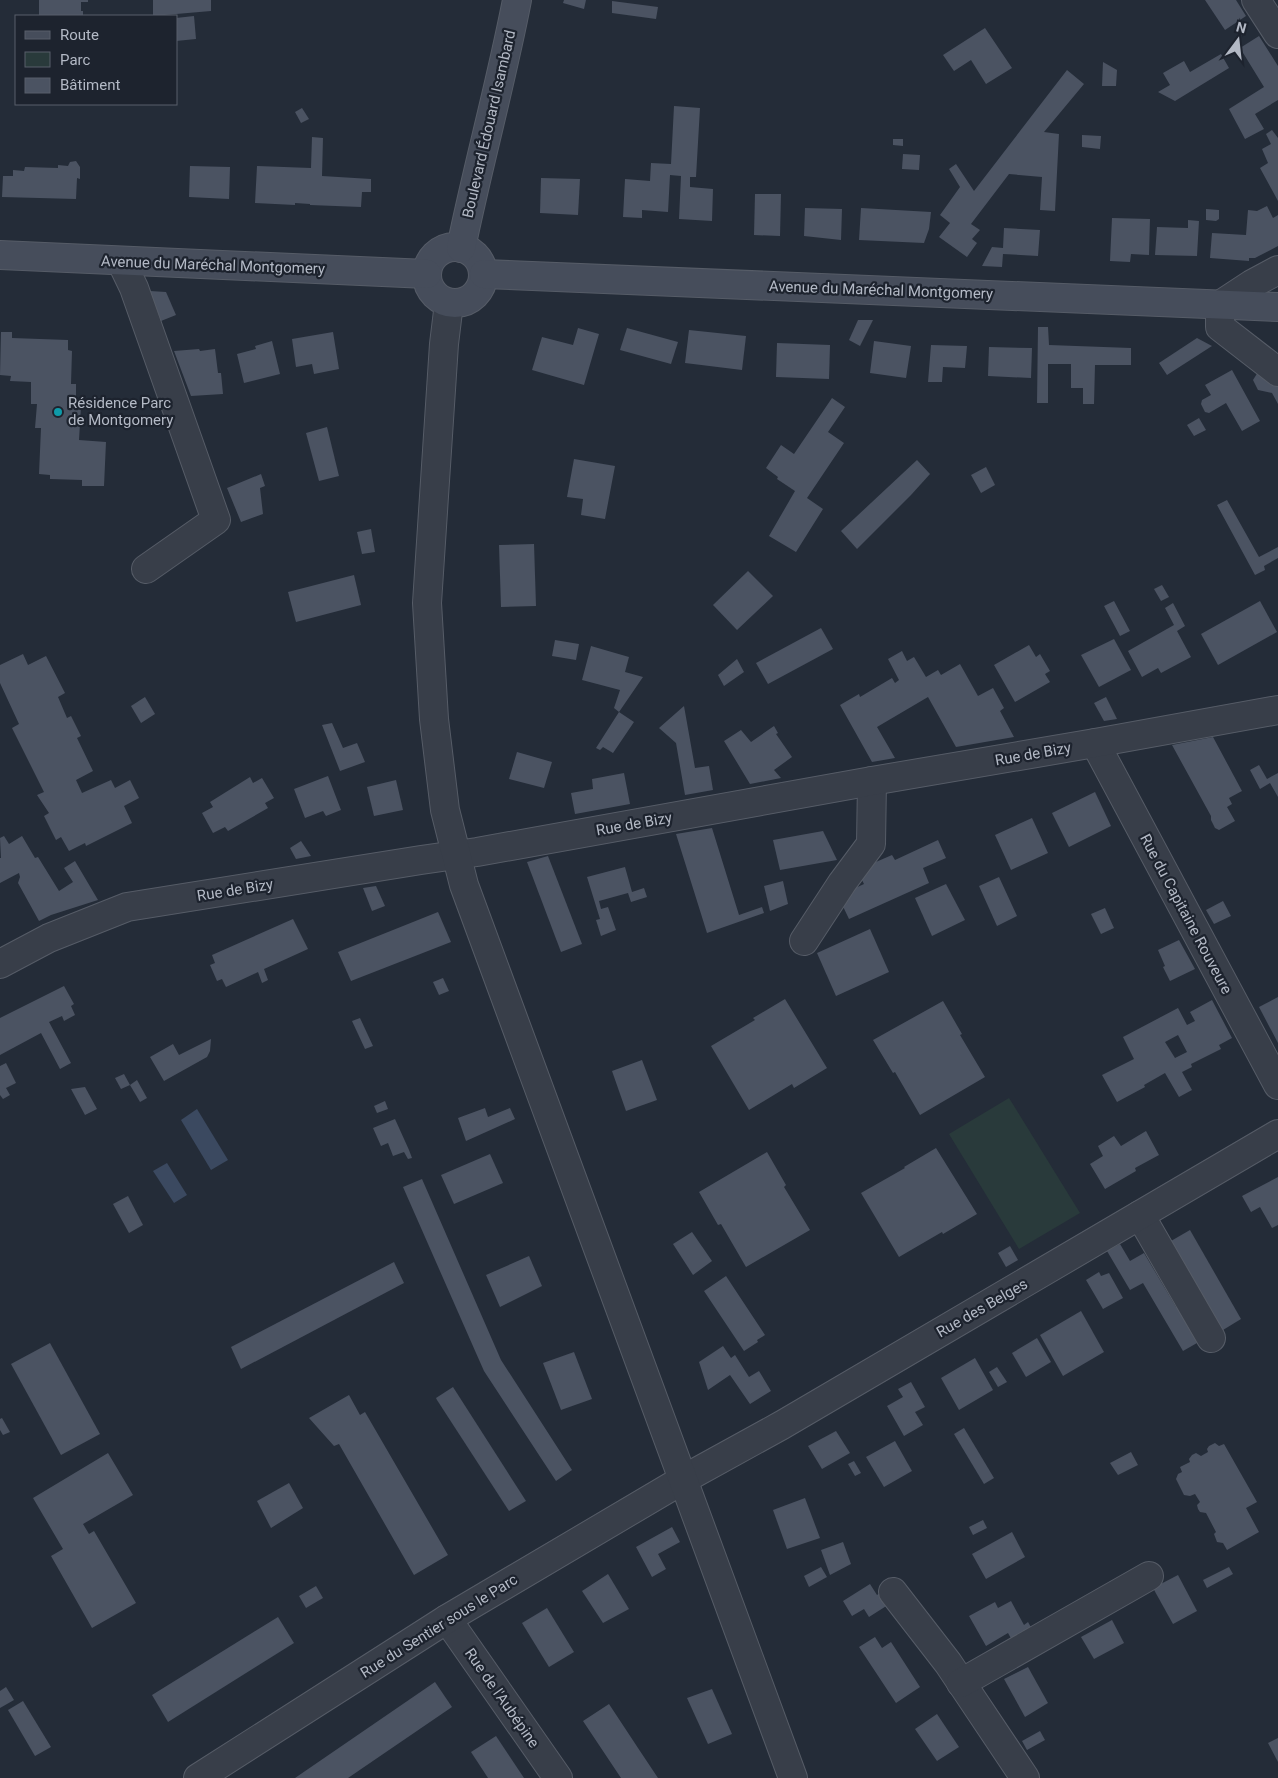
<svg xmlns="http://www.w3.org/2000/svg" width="1278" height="1778" font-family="Roboto,sans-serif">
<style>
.green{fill:#293a3b}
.water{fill:#3b4960}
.building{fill:#4b5362;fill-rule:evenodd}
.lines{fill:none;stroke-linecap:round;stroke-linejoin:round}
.minor-casing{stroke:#565c67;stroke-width:30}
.tertiary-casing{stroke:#565c67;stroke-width:30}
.secondary-casing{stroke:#565c67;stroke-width:30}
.minor{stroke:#383e49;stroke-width:28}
.tertiary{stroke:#383e49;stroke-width:28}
.secondary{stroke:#464d5b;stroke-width:28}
.culture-dot{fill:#0f9aa8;stroke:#1d232e;stroke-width:2}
.labels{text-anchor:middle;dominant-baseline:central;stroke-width:4.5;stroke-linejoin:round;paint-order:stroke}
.street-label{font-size:15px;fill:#b3b9c5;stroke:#1d232e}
.poi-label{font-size:15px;fill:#b3b9c5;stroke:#1d232e;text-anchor:start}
</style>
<rect width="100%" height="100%" fill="#242c38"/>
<polygon class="green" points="1009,1098 1080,1213 1019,1249 949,1134"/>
<g class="water">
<polygon points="197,1109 228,1160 211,1170 181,1120"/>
<polygon points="167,1163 187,1195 174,1203 153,1171"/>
</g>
<g class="building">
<polygon points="39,0 88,0 88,2 81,2 81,11 83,11 83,16 39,16"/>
<polygon points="153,0 211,0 211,11 153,16"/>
<polygon points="564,0 586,0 584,9 563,3"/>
<polygon points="1205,0 1236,0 1246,16 1225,30"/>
<polygon points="612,1 658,7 656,19 612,13"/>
<polygon points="194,16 196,39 176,41 176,18"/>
<polygon points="985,28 1012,68 986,84 971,60 954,71 943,55"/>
<polygon points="1259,36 1278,66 1278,100 1255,114 1264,129 1245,139 1229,109 1264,87 1240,48"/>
<polygon points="1221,54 1229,68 1175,101 1158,92 1170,85 1163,73 1184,61 1190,72"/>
<polygon points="1103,62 1117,70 1116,86 1102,86"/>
<polygon points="1067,70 1084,84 1044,132 1059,134 1055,211 1040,210 1042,177 1009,174 971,224 980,230 972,239 977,243 967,257 939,237 950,223 940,215 960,187 949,169 956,164 974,191"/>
<polygon points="674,106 700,108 696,177 690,177 690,187 713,189 712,221 679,219 681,176 670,175 668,212 642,210 642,218 623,217 625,179 650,181 651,163 671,164"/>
<polygon points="302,108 309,119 301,123 295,112"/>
<polygon points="1272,130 1278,138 1278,201 1260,168 1268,163 1262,149 1271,144 1266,134"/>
<polygon points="1082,135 1101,136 1100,149 1082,147"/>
<polygon points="312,137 323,138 322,176 371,179 371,192 362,192 361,207 310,205 310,204 295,203 295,205 255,203 257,166 311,168"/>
<polygon points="893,139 903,139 903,146 893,145"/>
<polygon points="903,154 920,155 919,170 902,169"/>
<polygon points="76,161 80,167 80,179 77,178 76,199 2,197 3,176 13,176 13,170 24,171 25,167 58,168 58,165 68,166 70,162"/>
<polygon points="190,166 230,167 229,199 189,197"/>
<polygon points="541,178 580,179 578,215 540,213"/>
<polygon points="755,194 781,194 780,236 754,235"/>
<polygon points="1267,206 1273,218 1278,215 1278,246 1255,258 1249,258 1249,261 1210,258 1212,233 1246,235 1248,210 1257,211"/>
<polygon points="805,208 842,209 841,240 804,236"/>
<polygon points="861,208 931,212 929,229 924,243 859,240"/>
<polygon points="1206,209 1219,210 1219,219 1216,221 1206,220"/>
<polygon points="1112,218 1150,219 1149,255 1131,254 1130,262 1110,261"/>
<polygon points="1188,220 1199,221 1197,256 1155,255 1157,227 1188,228"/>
<polygon points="1004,228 1040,230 1038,256 1003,254 1002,267 982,266 992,247 1003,248"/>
<polygon points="150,291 166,292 176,315 161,321"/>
<polygon points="858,320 873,320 860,346 849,340"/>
<polygon points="1038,327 1048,327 1049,345 1131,348 1131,365 1095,365 1094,404 1083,404 1083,388 1071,388 1071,364 1048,364 1048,403 1037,403"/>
<polygon points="578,328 599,334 584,385 532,370 542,337 573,345"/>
<polygon points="627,328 678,342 671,364 620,350"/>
<polygon points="689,330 746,336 742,370 685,363"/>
<polygon points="1,332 12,332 12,338 68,340 68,350 72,351 71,384 76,384 76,407 81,407 79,440 106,442 104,486 82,486 82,480 50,479 50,475 39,474 41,428 35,428 37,404 31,404 31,382 10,381 11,376 0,375"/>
<polygon points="333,332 339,369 314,374 312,364 296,367 292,339"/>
<polygon points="1197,338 1212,346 1167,375 1159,363"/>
<polygon points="272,341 280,374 244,383 237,354 256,349 255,346"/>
<polygon points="874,341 911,346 906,378 870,373"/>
<polygon points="777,343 830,345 829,379 776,377"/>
<polygon points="931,345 967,346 965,368 943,367 942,382 928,382"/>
<polygon points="989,347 1032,348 1031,378 988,376"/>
<polygon points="199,349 200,351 215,349 218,373 221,373 223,394 191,396 174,351"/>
<polygon points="1232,370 1260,421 1242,431 1226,403 1209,413 1205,412 1201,404 1202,400 1211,395 1205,385"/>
<polygon points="1258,372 1278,385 1278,404 1272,393 1258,390 1253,380"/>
<polygon points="832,398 845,407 828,432 844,443 807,498 823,509 796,552 769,536 795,491 777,479 778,477 766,468 781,445 794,454"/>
<polygon points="1199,418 1206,430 1194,436 1187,425"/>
<polygon points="327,427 339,476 319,481 306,433"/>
<polygon points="574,459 615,466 605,519 581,515 583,499 567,497"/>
<polygon points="917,460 930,474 911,495 857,549 841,531"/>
<polygon points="986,467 995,485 981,493 971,475"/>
<polygon points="261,474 265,486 260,488 263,514 241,522 227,488"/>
<polygon points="1227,500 1259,557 1278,547 1278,558 1264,566 1265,570 1255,575 1217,505"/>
<polygon points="371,529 375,552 362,554 357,532"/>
<polygon points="534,544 536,606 501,607 499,545"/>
<polygon points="748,571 773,596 737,630 713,605"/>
<polygon points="354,575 361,605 296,622 288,592"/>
<polygon points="1162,585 1169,597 1161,601 1154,589"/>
<polygon points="1114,601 1130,631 1120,636 1104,606"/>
<polygon points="1260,601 1277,632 1218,665 1201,634"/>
<polygon points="1173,603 1185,626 1177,631 1191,657 1161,673 1158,668 1142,677 1128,651 1174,625 1165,608"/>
<polygon points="821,628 833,649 768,684 756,663"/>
<polygon points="1114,639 1131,670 1099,687 1081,655"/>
<polygon points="555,640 579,644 576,660 552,656"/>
<polygon points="1029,645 1036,657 1040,654 1050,671 1045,674 1050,682 1015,702 994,665"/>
<polygon points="591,646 629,657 625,672 643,677 619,712 634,722 613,753 603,747 600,750 596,748 619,712 614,708 620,690 582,680"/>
<polygon points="902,651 907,661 914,657 926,677 938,670 941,675 960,664 978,696 993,688 1004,708 1000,711 1014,737 956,747 928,697 877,727 895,758 872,762 840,705 859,694 860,697 892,678 895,683 899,680 888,659"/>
<polygon points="23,654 28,665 46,656 65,693 58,697 67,718 71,716 81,736 77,738 93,771 76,780 82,793 111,780 115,788 130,780 139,798 124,806 132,823 86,846 85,843 69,851 61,837 56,840 44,816 49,813 37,795 44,792 12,728 19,724 0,683 0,665"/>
<polygon points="737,659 744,672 724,686 718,675"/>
<polygon points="145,697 155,714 141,723 131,706"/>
<polygon points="1106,697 1117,719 1104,721 1094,703"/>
<polygon points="684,706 695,768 709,766 713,790 685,795 676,743 659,728"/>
<polygon points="332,723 343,748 357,743 365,762 340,771 322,725"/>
<polygon points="774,726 778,733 776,734 792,757 774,770 781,778 750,784 724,741 741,730 751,742"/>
<polygon points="1213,737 1242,791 1229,798 1232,804 1227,807 1235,821 1219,830 1215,828 1211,820 1211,816 1172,745"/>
<polygon points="517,752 552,762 544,788 509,779"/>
<polygon points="1259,765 1267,779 1278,773 1278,797 1270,783 1260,789 1250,770"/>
<polygon points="624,773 630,804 575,814 571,793 593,789 592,779"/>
<polygon points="328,776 341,810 326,816 323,811 305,818 294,789"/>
<polygon points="250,777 253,783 262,778 274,798 265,803 268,808 228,831 225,827 213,833 202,813 213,807 210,802"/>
<polygon points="396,780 403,810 374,816 367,787"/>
<polygon points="1095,792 1111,826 1069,847 1052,813"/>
<polygon points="1032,818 1048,853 1011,870 995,835"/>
<polygon points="712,828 739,915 762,907 764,913 707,933 676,834"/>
<polygon points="823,831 837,860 780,870 773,840"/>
<polygon points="4,836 9,844 22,836 35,858 38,857 59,891 73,882 64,868 75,861 98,900 51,915 39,921 18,883 20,877 19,873 0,883 0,858 1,858 0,838"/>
<polygon points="938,840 946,858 923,868 929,883 849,919 838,896 864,884 860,876 862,868 892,855 895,860"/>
<polygon points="301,841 311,856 296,859 290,848"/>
<polygon points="548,856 582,944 561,952 527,862"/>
<polygon points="625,867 632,892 644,888 647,897 631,902 628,893 599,901 601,909 608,907 616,930 601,936 596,920 600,919 587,877"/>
<polygon points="999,877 1017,916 997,926 979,886"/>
<polygon points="783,881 788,904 770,911 764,886"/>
<polygon points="946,884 965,920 932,936 915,898"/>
<polygon points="376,886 385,906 372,911 363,888"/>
<polygon points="1223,901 1231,916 1214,924 1206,910"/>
<polygon points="1105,908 1114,928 1101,934 1091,914"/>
<polygon points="438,912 451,942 351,981 338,952"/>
<polygon points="293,919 308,949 264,969 268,980 262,983 258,972 226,987 222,979 217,981 210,965 215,963 212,955"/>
<polygon points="870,929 889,972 836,996 817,953"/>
<polygon points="1179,940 1195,969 1170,981 1163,967 1165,966 1158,950"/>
<polygon points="443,978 449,991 439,995 433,982"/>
<polygon points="64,986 74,1004 71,1006 75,1015 64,1021 62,1016 49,1022 71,1063 60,1069 41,1033 0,1055 0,1018"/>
<polygon points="1278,997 1278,1043 1259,1007"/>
<polygon points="785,999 827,1068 794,1088 792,1084 749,1110 711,1046 755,1020 753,1018"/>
<path d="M1212 1000 1232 1038 1219 1045 1221 1049 1191 1064 1192 1067 1182 1072 1192 1090 1179 1097 1165 1073 1144 1085 1145 1087 1117 1102 1102 1075 1134 1059 1123 1037 1178 1008 1187 1025 1195 1021 1190 1012ZM1178 1035 1187 1052 1175 1058 1165 1042Z"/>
<polygon points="943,1001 962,1034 960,1035 985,1077 920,1115 895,1072 893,1073 873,1040"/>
<polygon points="360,1018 373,1046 365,1049 352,1021"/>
<polygon points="211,1039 210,1051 207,1057 164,1081 150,1057 173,1044 179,1055"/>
<polygon points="642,1060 657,1100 626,1111 612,1071"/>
<polygon points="6,1063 16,1083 6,1088 10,1095 3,1099 0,1095 0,1066"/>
<polygon points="124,1074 130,1085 121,1089 115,1078"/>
<polygon points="137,1080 147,1098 140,1102 130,1085"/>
<polygon points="85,1087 97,1109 85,1115 71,1089"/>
<polygon points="385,1101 388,1109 377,1113 374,1106"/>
<polygon points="485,1108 488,1117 510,1108 515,1119 466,1141 458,1118"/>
<polygon points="395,1119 409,1150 412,1158 408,1159 404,1152 393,1156 388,1143 381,1146 373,1128"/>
<polygon points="1146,1131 1159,1155 1135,1168 1136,1171 1105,1189 1090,1164 1103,1156 1098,1146 1114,1136 1121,1146"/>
<polygon points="936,1148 977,1214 943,1234 942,1232 899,1257 861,1193 905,1168 904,1167"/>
<polygon points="767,1152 786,1185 784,1187 810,1230 746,1267 721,1224 718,1225 699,1192"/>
<polygon points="490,1154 503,1183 454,1204 441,1175"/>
<polygon points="1278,1177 1278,1225 1272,1228 1260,1207 1251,1212 1242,1196"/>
<polygon points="422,1179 501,1360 572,1470 556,1481 484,1371 476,1353 403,1187"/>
<polygon points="128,1196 143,1225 129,1233 113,1204"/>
<polygon points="1190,1230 1241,1319 1223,1330 1171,1241"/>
<polygon points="692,1232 712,1261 693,1275 673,1244"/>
<polygon points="1120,1244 1130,1261 1144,1253 1176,1307 1180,1305 1189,1321 1186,1323 1197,1343 1183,1351 1143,1283 1130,1290 1107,1251"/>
<polygon points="1010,1246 1018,1260 1006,1267 998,1253"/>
<polygon points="529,1256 542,1286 500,1307 486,1275"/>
<polygon points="394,1262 404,1283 241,1369 231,1347"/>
<polygon points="1099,1272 1101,1276 1109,1273 1123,1298 1103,1309 1086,1280"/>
<polygon points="726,1276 765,1335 757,1340 758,1342 744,1351 704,1291"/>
<polygon points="1081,1311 1104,1352 1063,1376 1040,1335"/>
<polygon points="1037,1338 1051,1362 1026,1377 1012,1353"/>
<polygon points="50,1343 100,1434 61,1455 11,1364"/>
<polygon points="723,1346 731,1358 735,1355 749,1377 759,1371 771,1391 750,1404 730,1375 708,1390 699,1362"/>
<polygon points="574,1352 592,1399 561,1410 543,1363"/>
<polygon points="975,1358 993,1390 959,1410 941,1378"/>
<polygon points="997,1367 1007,1382 998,1387 989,1372"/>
<polygon points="911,1382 925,1407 915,1412 923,1425 904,1436 887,1406 903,1397 898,1389"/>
<polygon points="453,1387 526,1501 509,1511 437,1400 436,1398"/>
<polygon points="349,1395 360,1415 365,1412 448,1555 414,1575 339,1444 334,1446 309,1418"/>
<polygon points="2,1418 10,1432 3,1435 0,1430 0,1419"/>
<polygon points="964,1428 994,1478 984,1484 954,1434"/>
<polygon points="836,1431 850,1453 822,1469 808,1446"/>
<polygon points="895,1441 912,1471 884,1487 866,1457"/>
<polygon points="1215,1443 1219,1446 1224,1444 1257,1502 1246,1508 1259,1532 1227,1550 1223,1543 1217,1542 1214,1534 1216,1532 1206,1513 1200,1512 1198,1509 1197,1505 1200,1502 1195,1494 1190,1496 1184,1495 1176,1479 1178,1474 1182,1472 1180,1467 1190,1462 1189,1459 1192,1455 1196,1453 1201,1456 1208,1452 1207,1449 1209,1446"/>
<polygon points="1131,1452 1138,1465 1118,1475 1110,1463"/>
<polygon points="108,1453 133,1495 83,1524 89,1534 94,1531 136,1603 92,1628 51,1556 63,1549 33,1498"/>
<polygon points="854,1461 861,1473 855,1476 848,1464"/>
<polygon points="289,1483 303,1508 271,1528 257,1501"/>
<polygon points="805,1498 820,1538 787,1549 773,1510"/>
<polygon points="983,1520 987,1528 973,1535 969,1527"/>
<polygon points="672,1527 680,1542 658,1554 666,1569 652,1577 636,1547"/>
<polygon points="1012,1532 1025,1557 986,1579 972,1554"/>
<polygon points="843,1542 851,1564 830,1575 821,1550"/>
<polygon points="821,1567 827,1577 809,1587 804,1576"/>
<polygon points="1229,1567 1233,1574 1207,1588 1203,1580"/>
<polygon points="608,1574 629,1609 603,1623 582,1591"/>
<polygon points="1178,1575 1197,1611 1173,1624 1153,1588"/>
<polygon points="870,1584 877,1595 883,1591 891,1603 869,1617 864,1609 852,1616 843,1601"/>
<polygon points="316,1586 323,1598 306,1608 299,1596"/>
<polygon points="1011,1601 1024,1625 1028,1622 1033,1631 1013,1642 1008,1633 986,1646 969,1616 995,1602 998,1608"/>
<polygon points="547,1608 574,1652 549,1667 522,1623"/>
<polygon points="278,1617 294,1643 168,1722 152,1695"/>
<polygon points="1112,1620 1124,1643 1094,1659 1081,1637"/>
<polygon points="875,1637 882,1648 891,1642 920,1687 896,1703 859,1647"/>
<polygon points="1028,1667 1048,1703 1025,1717 1004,1679"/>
<polygon points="435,1682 452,1707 348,1778 295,1778"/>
<polygon points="6,1687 14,1700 0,1708 0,1691"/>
<polygon points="712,1689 732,1734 708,1744 687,1698"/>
<polygon points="23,1701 51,1747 35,1756 8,1710"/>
<polygon points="609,1704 638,1748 658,1778 621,1778 583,1721"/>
<polygon points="937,1714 959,1747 937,1761 915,1729"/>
<polygon points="1040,1731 1045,1740 1027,1750 1022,1741"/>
<polygon points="496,1736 524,1778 488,1778 471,1752"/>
<polygon points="1278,1738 1278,1762 1268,1743"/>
</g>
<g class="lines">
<g class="minor-casing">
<g id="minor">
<polyline points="1256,0 1278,34"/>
<polyline points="121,261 134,288 216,520 146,569"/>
<polyline points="1278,270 1252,284 1220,305 1220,327 1278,372"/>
<polyline points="1095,743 1278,1085"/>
<polyline points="804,941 842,883 871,844 872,781"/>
<polyline points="0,964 49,938 127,907 421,860 477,852 872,781 1095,743 1278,710"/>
<polyline points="1140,1215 1211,1338"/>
<polyline points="893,1592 948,1663 1025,1778"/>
<polyline points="447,1619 558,1778"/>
<polyline points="961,1683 1149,1576"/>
<polyline points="198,1778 447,1619 684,1479 782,1425 1278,1134"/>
</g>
</g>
<g class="tertiary-casing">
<polyline id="tertiary" points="449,303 444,344 427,603 434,719 445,810 464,885 793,1778"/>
</g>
<g class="secondary-casing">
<g id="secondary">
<circle cx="455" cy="275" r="28"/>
<path d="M461 248C478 165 501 83 517 0"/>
<polyline points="0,255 427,274"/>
<polyline points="484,274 1278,307"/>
</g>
</g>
<use href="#minor" class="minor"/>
<use href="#tertiary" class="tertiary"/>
<use href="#secondary" class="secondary"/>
</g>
<circle class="culture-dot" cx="58" cy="412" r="5"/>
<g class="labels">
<g class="street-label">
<text transform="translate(489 124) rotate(-77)">Boulevard Édouard Isambard</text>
<text transform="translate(213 265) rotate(2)">Avenue du Maréchal Montgomery</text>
<text transform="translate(881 290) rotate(2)">Avenue du Maréchal Montgomery</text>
<text transform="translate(1033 754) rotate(-10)">Rue de Bizy</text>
<text transform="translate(634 824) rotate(-10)">Rue de Bizy</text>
<text transform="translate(235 890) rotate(-9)">Rue de Bizy</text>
<text transform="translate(1186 914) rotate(62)">Rue du Capitaine Rouveure</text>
<text transform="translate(982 1308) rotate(-30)">Rue des Belges</text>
<text transform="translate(439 1626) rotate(-32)">Rue du Sentier sous le Parc</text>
<text transform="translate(502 1698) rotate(55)">Rue de l'Aubépine</text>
</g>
<g class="poi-label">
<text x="68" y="403">Résidence Parc<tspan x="68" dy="17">de Montgomery</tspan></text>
</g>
</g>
<rect x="15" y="15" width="162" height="90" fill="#1d232e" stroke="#595f6a"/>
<rect x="25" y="31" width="25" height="8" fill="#464d5b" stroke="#595f6a"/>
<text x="60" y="40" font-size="15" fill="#b3b9c5">Route</text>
<rect x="25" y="52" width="25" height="15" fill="#293a3b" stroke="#595f6a"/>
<text x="60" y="65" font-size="15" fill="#b3b9c5">Parc</text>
<rect x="25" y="78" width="25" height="15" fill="#4b5362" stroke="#595f6a"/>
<text x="60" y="90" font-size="15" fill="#b3b9c5">Bâtiment</text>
<g transform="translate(1238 40) rotate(15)" stroke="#1d232e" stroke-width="4" paint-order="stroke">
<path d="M0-4L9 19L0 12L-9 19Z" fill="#b3b9c5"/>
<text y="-8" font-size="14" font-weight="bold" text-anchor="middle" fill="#b3b9c5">N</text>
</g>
</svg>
